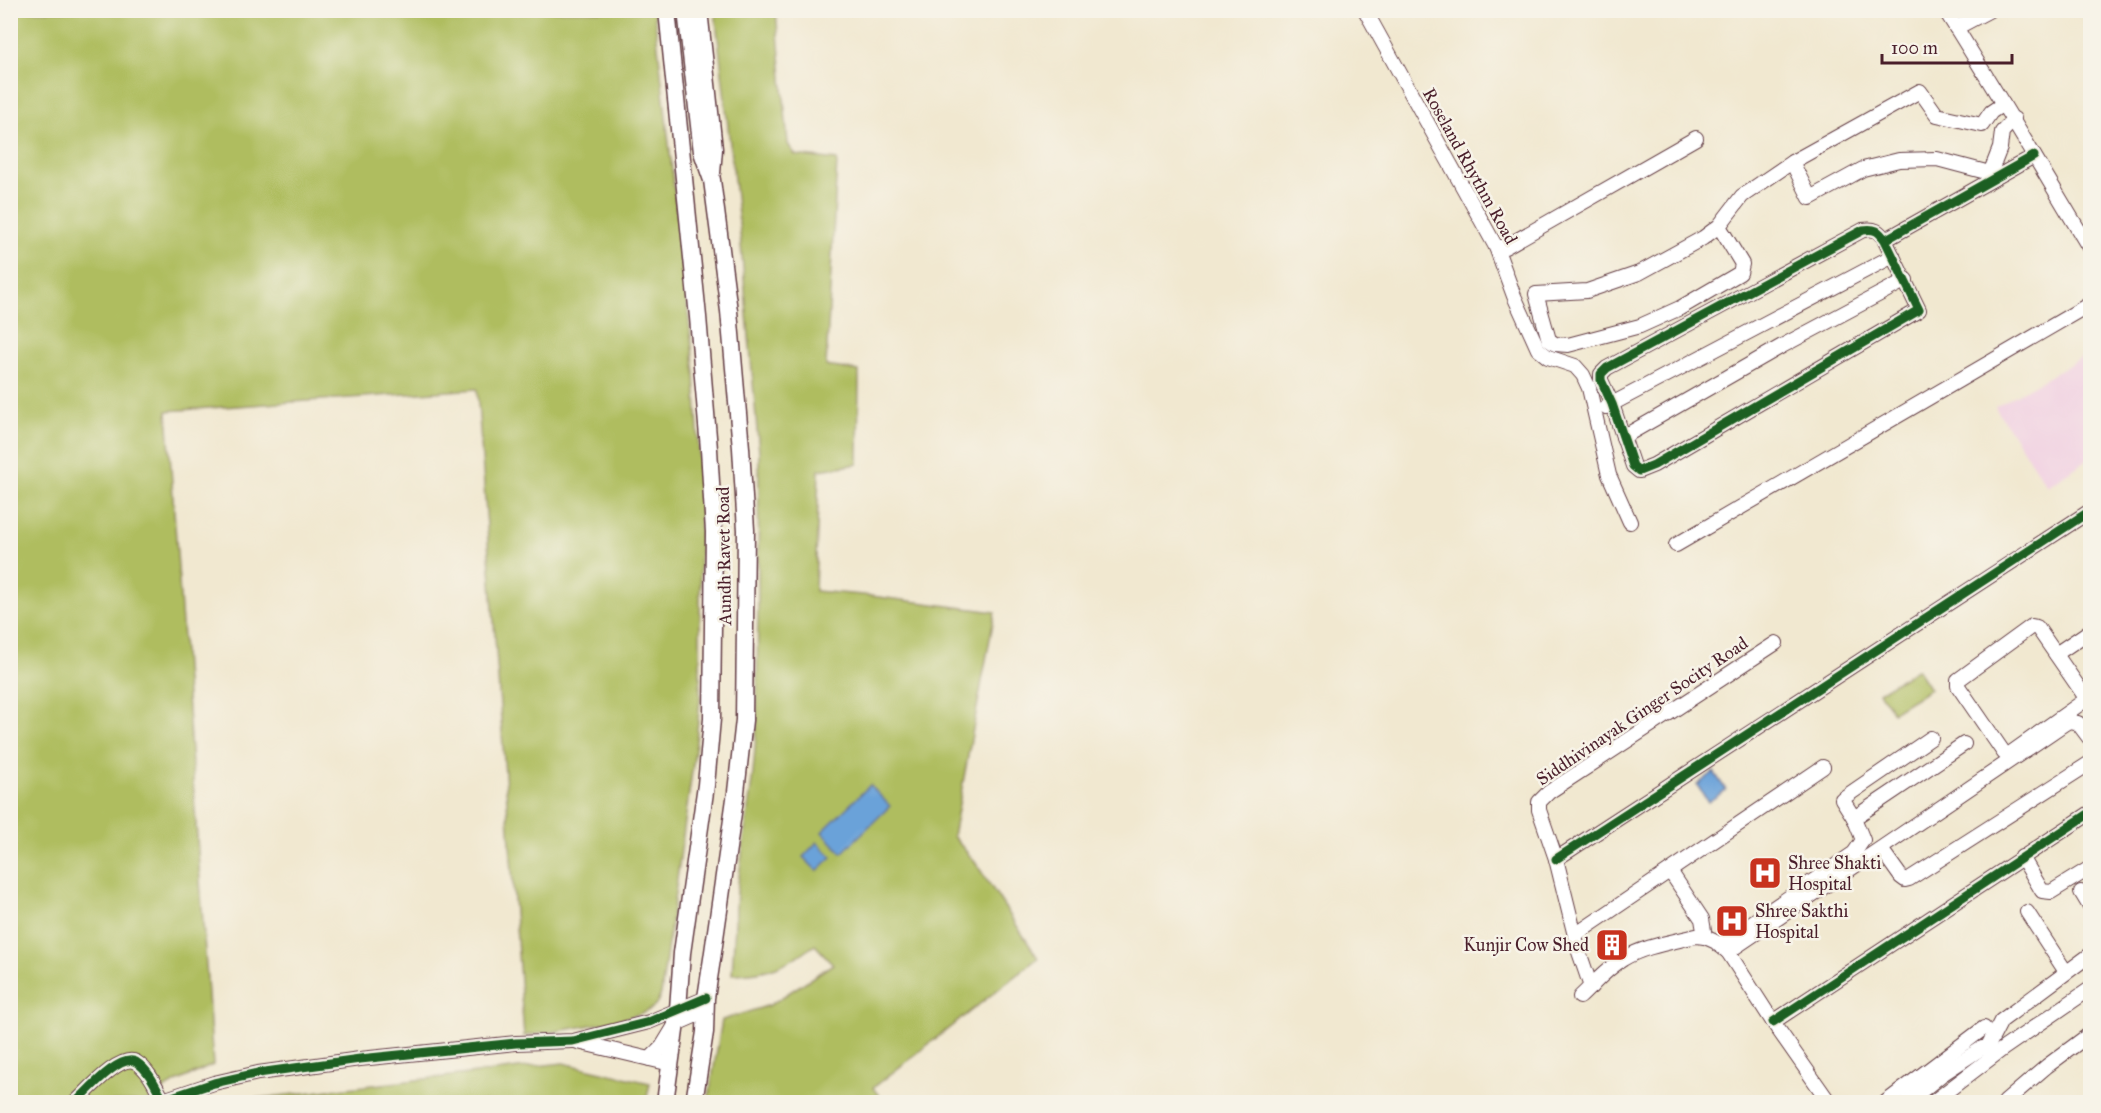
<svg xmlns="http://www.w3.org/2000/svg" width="2101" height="1113" font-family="'IM FELL Great Primer',serif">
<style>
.built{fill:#f1d0e2}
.green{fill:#afbd5f;stroke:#7c6e45;stroke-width:1.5}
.water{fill:#6aa2d9;stroke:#5a6082;stroke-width:1.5}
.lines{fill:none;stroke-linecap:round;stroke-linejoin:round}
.minor-casing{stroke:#633d44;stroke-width:16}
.major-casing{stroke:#633d44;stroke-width:19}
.minor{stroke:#fff;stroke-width:14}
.major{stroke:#fff;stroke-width:16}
.cycleway-casing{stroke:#f7f3e8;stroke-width:13}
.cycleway{stroke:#1b5e20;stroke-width:9}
.labels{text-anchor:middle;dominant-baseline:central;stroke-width:5;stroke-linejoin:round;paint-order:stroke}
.street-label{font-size:18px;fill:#4a1f2b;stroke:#f7f3e8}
.poi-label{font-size:18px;fill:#4a1f2b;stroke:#f7f3e8;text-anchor:start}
</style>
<rect width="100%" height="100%" fill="#f7f3e8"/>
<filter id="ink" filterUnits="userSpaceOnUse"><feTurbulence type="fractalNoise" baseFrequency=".0167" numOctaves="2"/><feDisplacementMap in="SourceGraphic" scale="12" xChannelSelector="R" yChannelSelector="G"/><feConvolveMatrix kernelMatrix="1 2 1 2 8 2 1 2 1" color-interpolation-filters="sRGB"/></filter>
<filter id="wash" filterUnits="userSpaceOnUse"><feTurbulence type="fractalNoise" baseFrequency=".008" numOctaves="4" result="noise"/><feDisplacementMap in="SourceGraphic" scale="24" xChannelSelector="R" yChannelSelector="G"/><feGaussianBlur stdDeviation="1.35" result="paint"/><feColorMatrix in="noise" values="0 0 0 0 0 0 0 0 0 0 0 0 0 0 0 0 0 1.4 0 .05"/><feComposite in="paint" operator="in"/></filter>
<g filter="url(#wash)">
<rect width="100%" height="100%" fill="#f1e8d0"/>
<polygon class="built" points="2090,353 2090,458 2047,486 1995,407"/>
<g class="green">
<path d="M10 11H654L695 374 700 472V699L696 743 661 994C659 998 657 1004 655 1006 642 1020 547 1032 524 1036L477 389 167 411 213 1065 176 1082 146 1102H11Z"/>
<path d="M715 11H776L788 144 795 155 837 160 826 366 859 371 858 464 819 470 815 591 863 595 995 612 953 836 975 862 1038 958 873 1088 884 1102H708L722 1020 770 1005 833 964 815 945C785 965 769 974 732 974L737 891 753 773 757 722 759 452 740 233Z"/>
<polygon points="1917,669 1930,689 1893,712 1879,692"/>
<polygon points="563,1063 650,1083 646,1102 242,1102 252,1099"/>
</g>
<g class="water">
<polygon points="1714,772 1726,790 1708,802 1697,785"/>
<polygon points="870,785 890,806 842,853 822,832"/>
<polygon points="817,842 832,857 817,871 803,857"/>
</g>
</g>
<g filter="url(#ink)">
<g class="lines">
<g class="minor-casing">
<g id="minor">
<polyline points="1365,10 1496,247 1514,296 1538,349 1548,357 1575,366 1583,375 1589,388 1609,475 1630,522"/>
<path d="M1945 10C1995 89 2042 169 2090 249"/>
<polyline points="1956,28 1990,10"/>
<polyline points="1792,162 1810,198 1863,169 1899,160 1937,159 1986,172 1991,171 2000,148 2002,132 2014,119"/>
<polyline points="1719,226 1742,264 1740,273 1680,308 1640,326 1568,345 1555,344 1549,340 1536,294 1587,291 1639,273 1703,238 1719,226 1742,196 1792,162 1920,91 1937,115 1982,125 1991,112 2003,104"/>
<path d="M1885 240C1879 231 1875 228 1863 230L1607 368 1601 374V380L1612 404 1633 466 1639 471 1654 465 1919 310 1885 240 2034 156"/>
<polyline points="1496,247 1505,247 1696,138"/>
<polyline points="1606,407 1893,256"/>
<polyline points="1623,437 1782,346 1906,280"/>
<polyline points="1676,545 2090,304"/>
<polygon points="2032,626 2037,627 2084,695 2084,701 2008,755 2004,753 1958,686 1958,680"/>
<polyline points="2056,654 2090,631"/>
<polyline points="1854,818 1842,799 1931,738"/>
<polyline points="1881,849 1901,877 1905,880 1909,879 2090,763"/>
<polyline points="2022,857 2042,891 2051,892 2090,868"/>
<polyline points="1556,859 2090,511"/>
<polyline points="1670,871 1702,919 1705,937"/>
<polyline points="2081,892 2090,907"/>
<polyline points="2027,912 2066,972"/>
<polyline points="1575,935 1823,767"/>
<polyline points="1719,945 1854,853 1863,840 1854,818 1964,744"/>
<polyline points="1728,952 2064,724 2069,721 2078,723 2090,739"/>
<polyline points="1591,987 1579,952 1556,859 1539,810 1539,802 1549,792 1776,643"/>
<path d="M1580 997C1594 984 1606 969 1623 959 1644 946 1673 942 1696 936L1705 937 1716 942 1728 952 1773 1022 1829 1102"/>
<polyline points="1773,1022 2090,813"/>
<polyline points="578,1042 671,1064"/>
<polyline points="1987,1048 2001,1021 2090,955"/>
<polyline points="650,1059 662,1047 676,1024 706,1011"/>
<path d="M76 1102C87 1092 120 1053 136 1062 149 1070 156 1087 163 1100L214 1083 258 1073 360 1059 516 1043 573 1041 649 1022 706 998"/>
<polyline points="1886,1102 1984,1028"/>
<polyline points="1908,1102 1941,1075 1982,1048 1987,1048 1993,1054"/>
<polyline points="1933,1102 2004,1048 2090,989"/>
<polyline points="2005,1102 2047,1066 2090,1034"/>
</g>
</g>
<g class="major-casing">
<g id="major">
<polyline points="686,10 702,152 712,180 729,311 741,448 746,530 744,720 736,792 712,959 706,998 705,1032 694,1102"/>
<polyline points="699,10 714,149 712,173"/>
<polyline points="665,1102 678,1009 682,953 706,785 712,719 714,532 709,449 698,317 667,10"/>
</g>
</g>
<use href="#minor" class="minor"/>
<use href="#major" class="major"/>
<g class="cycleway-casing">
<g id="cycleway">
<path d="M1885 240C1879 231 1875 228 1863 230L1607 368 1601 374V380L1612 404 1633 466 1639 471 1654 465 1919 310 1885 240 2034 156"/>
<polyline points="1556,859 2090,511"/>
<polyline points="1773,1022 2090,813"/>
<path d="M76 1102C87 1092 120 1053 136 1062 149 1070 156 1087 163 1100L214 1083 258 1073 360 1059 516 1043 573 1041 649 1022 706 998"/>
</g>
</g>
<use href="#cycleway" class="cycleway"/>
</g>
</g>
<defs>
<g id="hospital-square" transform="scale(1.725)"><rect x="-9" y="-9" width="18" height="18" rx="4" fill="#c8321e" stroke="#f7f3e8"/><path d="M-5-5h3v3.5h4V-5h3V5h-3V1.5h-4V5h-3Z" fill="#fff"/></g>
<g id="building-square" transform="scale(1.725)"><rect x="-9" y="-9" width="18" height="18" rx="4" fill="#c8321e" stroke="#f7f3e8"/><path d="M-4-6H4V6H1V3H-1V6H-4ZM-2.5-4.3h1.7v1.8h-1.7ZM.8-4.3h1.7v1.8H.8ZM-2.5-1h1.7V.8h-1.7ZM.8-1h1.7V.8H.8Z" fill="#fff"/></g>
</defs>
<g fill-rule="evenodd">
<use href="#hospital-square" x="1765" y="873"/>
<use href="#hospital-square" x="1732" y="921"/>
<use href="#building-square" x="1612" y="945"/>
</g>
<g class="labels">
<g class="street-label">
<text transform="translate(1470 166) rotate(61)">Roseland Rhythm Road</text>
<text transform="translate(724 556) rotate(-91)">Aundh Ravet Road</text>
<text transform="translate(1642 711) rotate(-34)">Siddhivinayak Ginger Socity Road</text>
</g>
<g class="poi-label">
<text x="1788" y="863">Shree Shakti<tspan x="1788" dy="21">Hospital</tspan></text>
<text x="1755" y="911">Shree Sakthi<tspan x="1755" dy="21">Hospital</tspan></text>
<text x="1589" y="945" text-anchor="end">Kunjir Cow Shed</text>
</g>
</g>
<rect width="2101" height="1113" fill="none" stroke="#f7f3e8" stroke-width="36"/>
<path d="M1882 54v9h130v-9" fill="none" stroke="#4a1f2b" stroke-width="3"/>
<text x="1891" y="54" font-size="18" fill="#4a1f2b" stroke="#f7f3e8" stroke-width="4.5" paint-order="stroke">100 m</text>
</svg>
